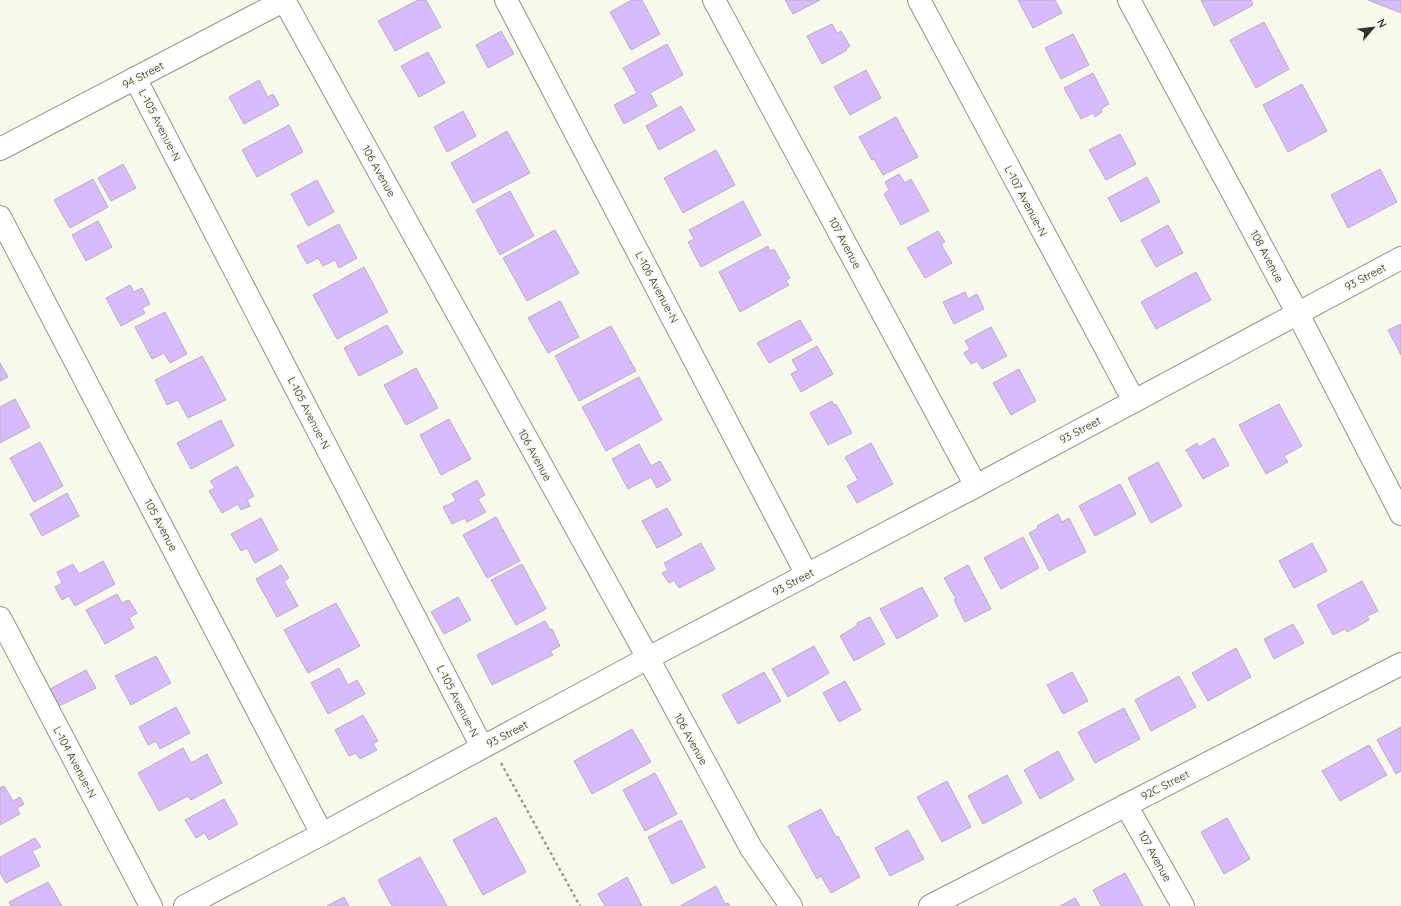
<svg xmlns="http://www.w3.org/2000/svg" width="1401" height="906" font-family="Quicksand,sans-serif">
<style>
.building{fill:#d8bbff;stroke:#b6b2bb}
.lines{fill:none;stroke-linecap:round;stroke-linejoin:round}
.minor-casing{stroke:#929288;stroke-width:24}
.path{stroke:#999991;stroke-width:2.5;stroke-dasharray:3 3;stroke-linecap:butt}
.minor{stroke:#fff;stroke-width:22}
.labels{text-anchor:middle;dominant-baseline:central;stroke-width:3;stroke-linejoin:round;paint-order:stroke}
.street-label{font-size:11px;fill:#31312d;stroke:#f8f8ed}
</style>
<rect width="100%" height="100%" fill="#f8f8ed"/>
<g class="building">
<polygon points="418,0 426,0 441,27 395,51 378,21"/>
<polygon points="632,0 642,0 660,34 631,50 610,12"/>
<polygon points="785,0 820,0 793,14"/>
<polygon points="1018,0 1055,0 1062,13 1033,28"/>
<polygon points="1201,0 1251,0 1253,5 1214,26"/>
<polygon points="1368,0 1401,0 1401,13"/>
<polygon points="1264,22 1289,69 1256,88 1230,40"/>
<polygon points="832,24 837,33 841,31 850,46 846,49 847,50 822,64 807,36"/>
<polygon points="501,31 514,54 488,68 476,45"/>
<polygon points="1073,34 1089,65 1061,79 1045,48"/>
<polygon points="667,44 683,75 650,93 657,106 624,124 614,105 637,93 623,68"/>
<polygon points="428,52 445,83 419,97 401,66"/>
<polygon points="866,70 881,98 850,115 834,87"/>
<polygon points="1093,73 1109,104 1101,109 1102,112 1095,117 1093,113 1081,119 1064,88"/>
<polygon points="259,80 268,97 273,94 279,105 244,124 229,97"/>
<polygon points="1302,84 1327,131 1288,152 1263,105"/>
<polygon points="681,106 695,130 659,150 646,126"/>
<polygon points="463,111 476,136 447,152 434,127"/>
<polygon points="896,117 918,157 883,175 874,159 872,160 859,137"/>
<polygon points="289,125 303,152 257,177 242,150"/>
<polygon points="507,131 530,173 473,203 451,163"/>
<polygon points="1120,134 1136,164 1106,180 1089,150"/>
<polygon points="716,150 735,185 683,213 664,178"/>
<polygon points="123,164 136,188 111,201 98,178"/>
<polygon points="1380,169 1397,202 1348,228 1331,195"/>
<polygon points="899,174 905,183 911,179 929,211 901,225 884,194 889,190 885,182"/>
<polygon points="1147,177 1160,202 1121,222 1108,198"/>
<polygon points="93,179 108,207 70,228 54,200"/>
<polygon points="317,180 334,212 308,226 291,194"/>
<polygon points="510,191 534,236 500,255 476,210"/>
<polygon points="743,201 761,235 701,267 688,242 694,239 689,230"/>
<polygon points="98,221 112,247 86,261 72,235"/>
<polygon points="339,224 357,258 339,268 335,260 323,266 318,258 307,264 297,246"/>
<polygon points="1168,225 1183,253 1156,267 1141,240"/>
<polygon points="555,230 579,273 527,301 503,258"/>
<polygon points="938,231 945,242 941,244 952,263 925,278 907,248"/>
<polygon points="768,246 770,251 774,249 790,278 786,281 789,285 740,312 719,272"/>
<polygon points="364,267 388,312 337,339 313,295"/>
<polygon points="1196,272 1211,300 1156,329 1141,302"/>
<polygon points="130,285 134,292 142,288 150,304 142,308 145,313 121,326 106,298"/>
<polygon points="965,292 968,299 977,294 984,309 954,324 943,302"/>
<polygon points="560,301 579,337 548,353 528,318"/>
<polygon points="165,312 187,354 170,363 164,353 152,359 135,327"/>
<polygon points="800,320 812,340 769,363 757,343"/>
<polygon points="1401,324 1401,355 1388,330"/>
<polygon points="387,325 403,353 359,376 344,348"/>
<polygon points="611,326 636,371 579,401 555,356"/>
<polygon points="991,327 1007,356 982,369 977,361 971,364 964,353 970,349 965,341"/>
<polygon points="817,346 833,374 801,392 791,374 798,370 792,360"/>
<polygon points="202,356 226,400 188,418 178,400 167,405 155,380"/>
<polygon points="0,363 8,377 0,381"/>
<polygon points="416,368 438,408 406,425 384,385"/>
<polygon points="1019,369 1036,401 1011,415 993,383"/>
<polygon points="639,377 662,420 606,451 582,407"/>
<polygon points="15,399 30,427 0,443 0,407"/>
<polygon points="832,401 834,405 836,404 852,433 828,445 810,413"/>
<polygon points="1279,404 1302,446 1284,456 1288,462 1266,474 1239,425"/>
<polygon points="449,419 471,459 441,475 420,435"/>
<polygon points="221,420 234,446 191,469 177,443"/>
<polygon points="1214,438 1229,465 1203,479 1186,450 1197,443 1199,447"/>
<polygon points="40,442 63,486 34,502 10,458"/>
<polygon points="871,443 893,484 857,503 847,486 858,480 845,457"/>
<polygon points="639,444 651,466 660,461 671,480 657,488 651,477 628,489 612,459"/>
<polygon points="1158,462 1182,506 1151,523 1128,478"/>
<polygon points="237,466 254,496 247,500 250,506 241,510 238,504 222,513 209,491 215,488 210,481"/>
<polygon points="477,480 485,495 478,499 486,512 467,522 465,518 452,524 443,507 456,501 452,494"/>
<polygon points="1120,484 1136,514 1095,536 1079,506"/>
<polygon points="67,493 79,516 42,536 30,514"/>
<polygon points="667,508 682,535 657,548 642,521"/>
<polygon points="1058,514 1062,522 1069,518 1086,552 1049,571 1029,533 1038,528 1037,526"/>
<polygon points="496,517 520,561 487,578 463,535"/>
<polygon points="261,518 278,550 255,563 247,548 241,551 231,534"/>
<polygon points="1023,537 1039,568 1001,589 984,558"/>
<polygon points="701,543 715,569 679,588 674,580 669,583 662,573 668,570 664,563"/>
<polygon points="1312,543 1327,571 1294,588 1279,561"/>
<polygon points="103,561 115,584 75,606 69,596 62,600 55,587 62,583 57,572 73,564 79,574"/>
<polygon points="522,564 546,609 516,625 491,580"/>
<polygon points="281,565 289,578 284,581 298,606 277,617 256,579"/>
<polygon points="968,565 991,609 965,622 954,600 956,599 944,578"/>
<polygon points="1362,581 1378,611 1367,616 1369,620 1347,632 1345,629 1333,635 1317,605"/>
<polygon points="922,587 938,616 897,639 880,609"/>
<polygon points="117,594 122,603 129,600 137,613 129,618 134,628 105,644 86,610"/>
<polygon points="458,597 471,620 444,634 431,612"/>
<polygon points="336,603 360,646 308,673 284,630"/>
<polygon points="870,617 885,644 854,661 840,636 858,625 857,623"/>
<polygon points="545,621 550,630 552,629 560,646 550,651 553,655 492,685 477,655"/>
<polygon points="1293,624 1304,643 1274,659 1264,639"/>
<polygon points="814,646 829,673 788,697 772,669"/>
<polygon points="1236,648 1251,677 1208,701 1192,673"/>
<polygon points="156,656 171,683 131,705 115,676"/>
<polygon points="339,668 348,685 357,680 365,694 328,714 311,683"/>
<polygon points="86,670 96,688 59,706 50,689"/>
<polygon points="764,672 781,701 738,724 722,695"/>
<polygon points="1072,672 1088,701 1063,714 1047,685"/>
<polygon points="1179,676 1196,707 1151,731 1135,700"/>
<polygon points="845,681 861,710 839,722 823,693"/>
<polygon points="176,707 190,733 160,749 156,741 148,745 139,727"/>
<polygon points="1124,708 1140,739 1095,763 1078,732"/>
<polygon points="363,715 378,741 373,744 377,750 360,759 356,753 349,756 335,730"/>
<polygon points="1401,727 1401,771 1396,774 1377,740"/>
<polygon points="632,729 651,762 592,794 574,761"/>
<polygon points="1369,745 1387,775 1340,801 1322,771"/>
<polygon points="183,748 191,763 207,754 222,783 191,800 188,796 159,811 138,773"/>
<polygon points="1058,751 1074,780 1040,799 1024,770"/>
<polygon points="655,773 677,814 645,831 623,790"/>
<polygon points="1007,775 1022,803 983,824 968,796"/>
<polygon points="947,781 971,827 942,842 917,797"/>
<polygon points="4,786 13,801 20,797 24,804 17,808 20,814 0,825 0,788"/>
<polygon points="224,799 238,824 209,840 205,833 196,838 185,820"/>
<polygon points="821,809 836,837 838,836 860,877 831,893 821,876 817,879 788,826"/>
<polygon points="496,817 526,872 483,895 453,840"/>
<polygon points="1227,818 1250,859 1224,874 1201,832"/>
<polygon points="681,820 705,867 672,884 648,837"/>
<polygon points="908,830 924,859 890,876 875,848"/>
<polygon points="35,838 41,847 32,851 40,866 6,883 0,873 0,857"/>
<polygon points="420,857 447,906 392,906 378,880"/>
<polygon points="1125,873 1143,906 1101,906 1093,890"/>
<polygon points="627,877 642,906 605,906 598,894"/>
<polygon points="48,882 62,906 11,906 9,902"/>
<polygon points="716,886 725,904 728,903 730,906 680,906"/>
<polygon points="344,897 349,906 327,906"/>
<polygon points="1075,898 1080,906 1060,906"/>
</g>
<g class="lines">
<g class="minor-casing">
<g id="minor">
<polyline points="284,0 648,658 751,848 791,906"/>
<polyline points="506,0 807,575"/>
<polyline points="714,0 976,486"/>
<polyline points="919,0 1134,401"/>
<polyline points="1129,0 1298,314 1401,514"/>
<polyline points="135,78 482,747"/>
<polyline points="0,149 285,0"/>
<polyline points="0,217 322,834"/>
<polyline points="0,618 151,906"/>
<polyline points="1126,805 1183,906"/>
<polyline points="185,906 322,834 648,658 976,486 1401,258"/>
<polyline points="930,906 1401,664"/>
</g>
</g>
<polyline class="path" points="501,763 580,906"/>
<use href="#minor" class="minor"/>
</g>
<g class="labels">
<g class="street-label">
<text transform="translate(143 75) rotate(-28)">94 Street</text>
<text transform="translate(160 125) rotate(63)">L-105 Avenue-N</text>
<text transform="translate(379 171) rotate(61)">106 Avenue</text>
<text transform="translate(1026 201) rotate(62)">L-107 Avenue-N</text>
<text transform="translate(845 243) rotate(62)">107 Avenue</text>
<text transform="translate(1267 256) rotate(62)">108 Avenue</text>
<text transform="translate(1365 277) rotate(-28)">93 Street</text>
<text transform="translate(657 287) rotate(62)">L-106 Avenue-N</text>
<text transform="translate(309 413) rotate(63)">L-105 Avenue-N</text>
<text transform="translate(1080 430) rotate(-28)">93 Street</text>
<text transform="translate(535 455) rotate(61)">106 Avenue</text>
<text transform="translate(161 525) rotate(62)">105 Avenue</text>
<text transform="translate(793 582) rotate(-28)">93 Street</text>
<text transform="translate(458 701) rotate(63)">L-105 Avenue-N</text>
<text transform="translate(507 734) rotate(-28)">93 Street</text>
<text transform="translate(691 739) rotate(61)">106 Avenue</text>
<text transform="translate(75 762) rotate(62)">L-104 Avenue-N</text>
<text transform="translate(1165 785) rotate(-27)">92C Street</text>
<text transform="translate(1155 856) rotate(61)">107 Avenue</text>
</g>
</g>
<g transform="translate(1373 28) rotate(62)" stroke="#f8f8ed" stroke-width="3" paint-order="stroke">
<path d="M0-3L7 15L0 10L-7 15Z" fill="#31312d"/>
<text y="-6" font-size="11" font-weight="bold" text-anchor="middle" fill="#31312d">N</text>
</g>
</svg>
